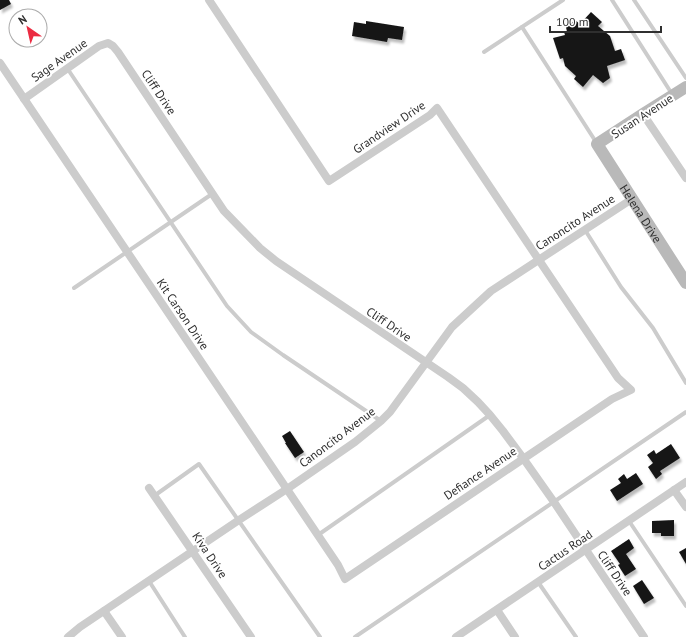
<svg xmlns="http://www.w3.org/2000/svg" width="686" height="637" font-family="'PT Sans',sans-serif">
<style>
.building{fill:#161616;filter:url(#shadow)}
.lines{fill:none;stroke-linecap:round;stroke-linejoin:round}
.lane{stroke:#ccc;stroke-width:4}
.street{stroke:#ccc;stroke-width:8}
.secondary{stroke:#b9b9b9;stroke-width:12}
.labels{text-anchor:middle;dominant-baseline:central;stroke-width:4;stroke-linejoin:round;paint-order:stroke}
.street-label{font-size:12px;fill:#2f2f2f;stroke:#fff}
</style>
<defs>
<filter id="shadow"><feDropShadow dx="2" dy="3.5" stdDeviation="1" flood-color="#0004"/></filter>
</defs>
<rect width="100%" height="100%" fill="#fff"/>
<g class="building">
<polygon points="0,0 9,0 11,4 0,10"/>
<polygon points="591,12 602,22 598,26 610,36 615,51 621,49 625,60 607,66 610,78 603,83 593,75 583,87 574,79 576,76 565,66 563,58 560,59 553,38 565,35 564,32 567,32 566,27 575,20 580,24"/>
<polygon points="366,21 404,27 402,40 388,38 387,42 352,36 354,22 366,24"/>
<polygon points="290,431 304,452 295,458 285,443 286,443 282,436"/>
<polygon points="671,444 680,458 660,471 662,474 656,479 648,467 653,463 647,455 654,450 656,454"/>
<polygon points="636,473 643,484 617,501 610,490 621,483 618,479 624,474 627,479"/>
<polygon points="674,520 674,536 661,536 661,533 652,533 652,521"/>
<polygon points="629,539 634,548 626,554 636,569 625,576 618,565 620,564 611,551"/>
<polygon points="686,548 686,564 679,552"/>
<polygon points="642,580 654,598 644,604 633,586"/>
</g>
<g class="lines">
<g class="lane">
<polyline points="612,0 672,94"/>
<polyline points="634,0 686,78"/>
<polyline points="522,27 596,142"/>
<polyline points="484,52 563,0"/>
<polyline points="67,68 227,306 251,332 283,355 381,421"/>
<polyline points="585,230 621,287 653,328 686,383"/>
<polyline points="74,288 212,194"/>
<polyline points="154,496 199,464 320,637"/>
<polyline points="629,521 686,606"/>
<polyline points="318,535 490,415"/>
<polyline points="149,581 185,637"/>
<polyline points="538,582 576,637"/>
<polyline points="355,637 686,412"/>
</g>
<g class="street">
<polyline points="0,63 338,565 345,579 612,399 631,390 618,378 437,108 430,115 329,181 209,0"/>
<polyline points="24,99 99,46 108,43 113,46 118,52 224,211 260,248 276,261 448,377 463,388 478,402 490,415 503,431 523,458 554,502 644,637"/>
<polyline points="643,114 686,178"/>
<polyline points="149,488 251,637"/>
<polyline points="674,490 686,507"/>
<polyline points="497,610 515,637"/>
<polyline points="104,611 122,637"/>
<polyline points="68,637 80,627 239,520 287,489 355,442 381,421 390,412 452,327 491,291 632,199"/>
<polyline points="456,637 686,482"/>
</g>
<path class="secondary" id="s1" d="M686 87 643 114 597 144 686 283"/>
</g>
<g class="labels">
<g class="street-label">
<text transform="translate(59 60) rotate(-35)">Sage Avenue</text>
<text transform="translate(159 92) rotate(56)">Cliff Drive</text>
<text transform="translate(642 116) rotate(-33)">Susan Avenue</text>
<text transform="translate(389 127) rotate(-34)">Grandview Drive</text>
<text stroke="none"><textPath href="#s1" startOffset="188">Helena Drive</textPath></text>
<text transform="translate(575 222) rotate(-33)">Canoncito Avenue</text>
<text transform="translate(183 314) rotate(56)">Kit Carson Drive</text>
<text transform="translate(389 324) rotate(34)">Cliff Drive</text>
<text transform="translate(337 437) rotate(-37)">Canoncito Avenue</text>
<text transform="translate(480 473) rotate(-34)">Defiance Avenue</text>
<text transform="translate(565 550) rotate(-34)">Cactus Road</text>
<text transform="translate(210 555) rotate(56)">Kiva Drive</text>
<text transform="translate(615 573) rotate(56)">Cliff Drive</text>
</g>
</g>
<g transform="translate(28 28) rotate(326)"><circle r="19" fill="#ffffff" stroke="#acacac"/>
<path d="M0-3L7 15L0 10L-7 15Z" fill="#eb2c42"/>
<text y="-6" font-size="11" font-weight="bold" text-anchor="middle" fill="#2f2f2f">N</text>
</g>
<path d="M550 26v6h111v-6" fill="none" stroke="#2f2f2f" stroke-width="2"/>
<text x="556" y="26" font-size="12" fill="#2f2f2f" stroke="#ffffff" stroke-width="3" paint-order="stroke">100 m</text>
</svg>
